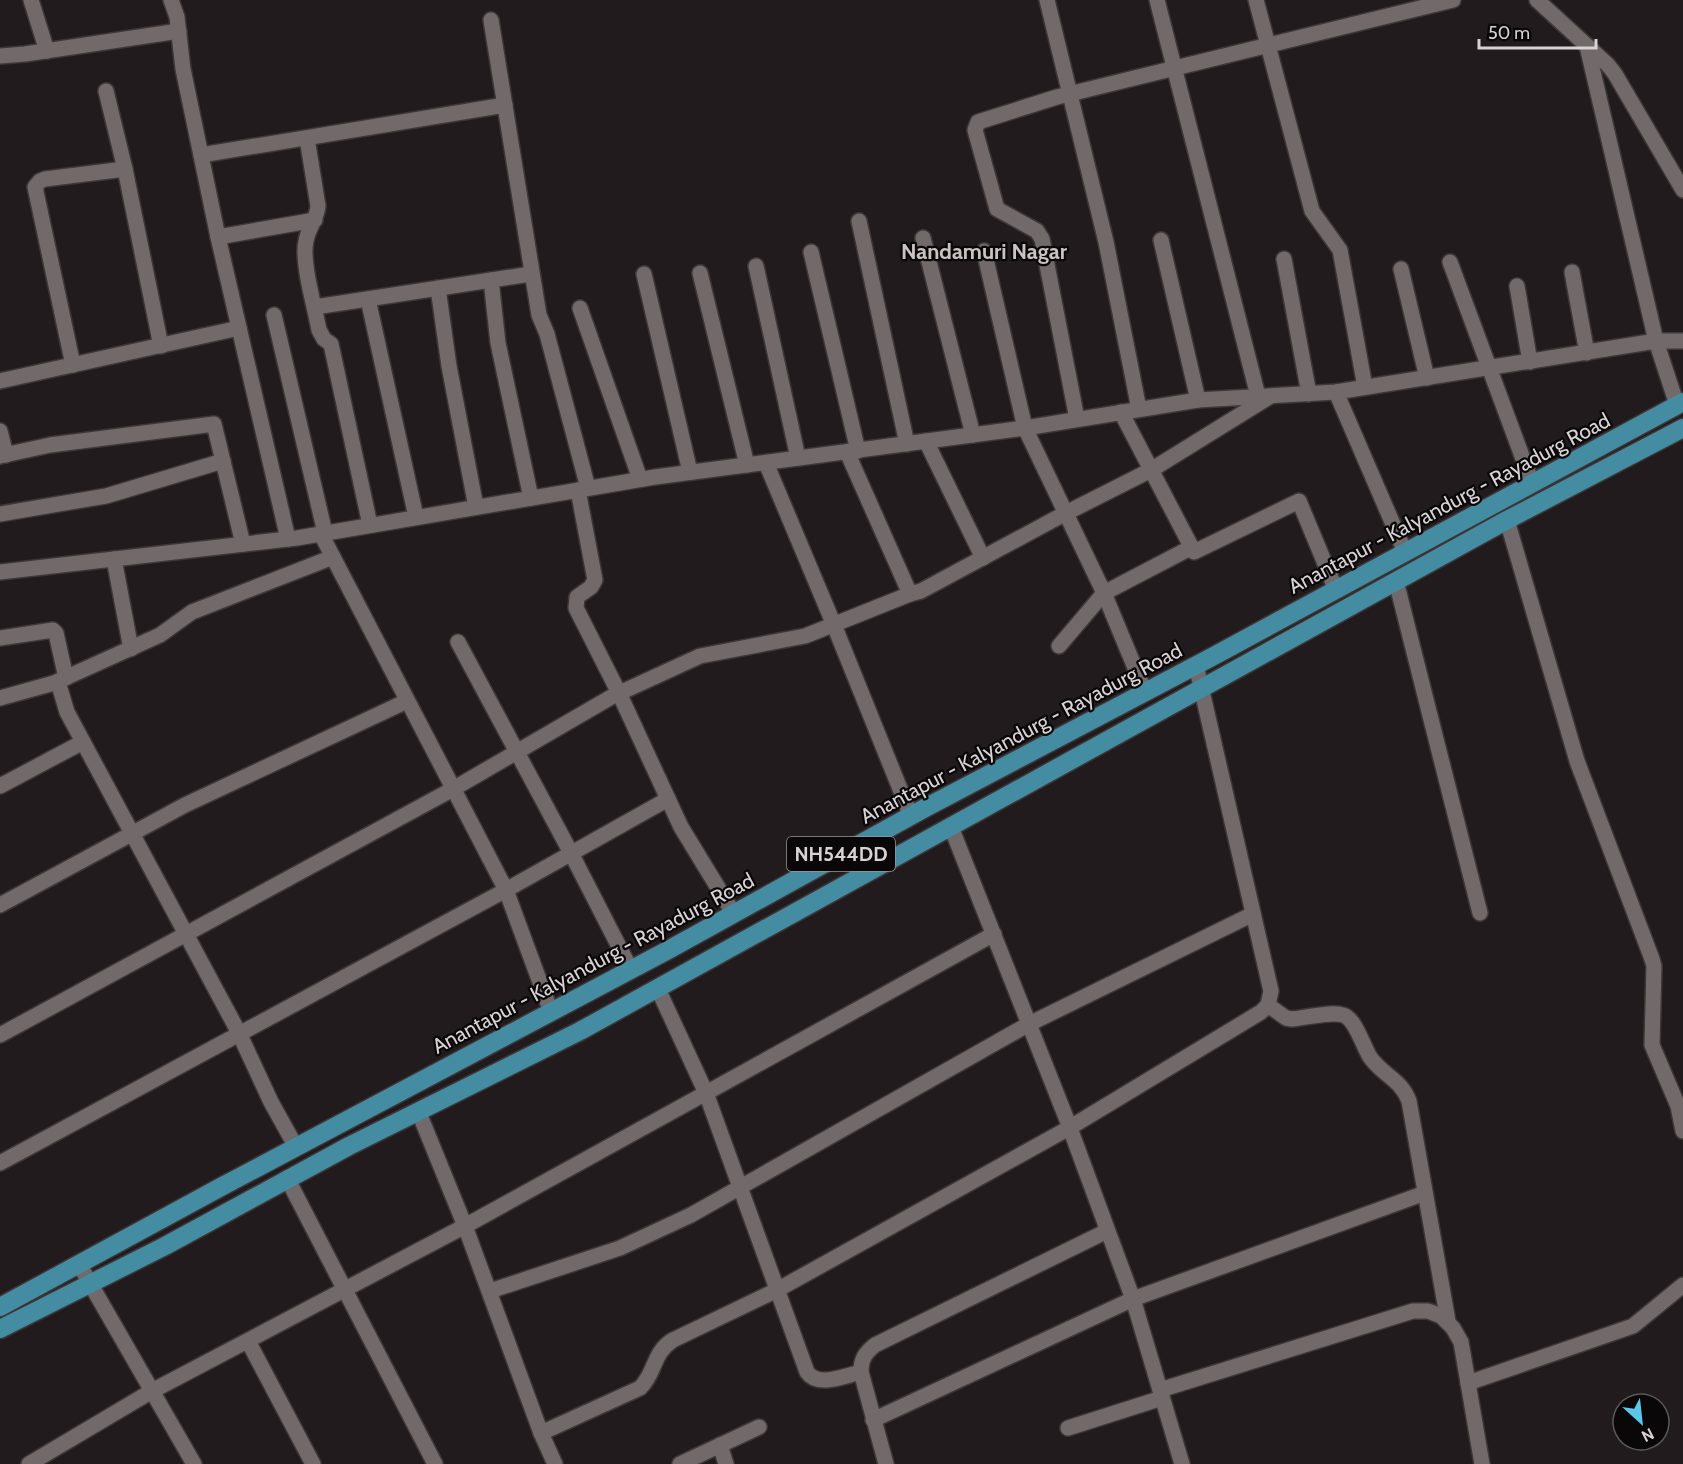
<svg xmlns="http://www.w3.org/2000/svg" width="1683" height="1464" font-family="Cabin,sans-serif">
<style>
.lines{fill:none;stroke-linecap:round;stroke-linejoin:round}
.minor-casing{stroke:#3c3738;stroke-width:18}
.trunk-casing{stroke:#3c3738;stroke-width:21}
.minor{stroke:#72696b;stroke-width:15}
.trunk{stroke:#448ca2;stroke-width:18}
.labels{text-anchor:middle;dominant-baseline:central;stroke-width:4.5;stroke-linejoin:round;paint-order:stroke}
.shield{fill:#090707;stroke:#999696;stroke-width:1.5}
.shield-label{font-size:20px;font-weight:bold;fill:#d7d3d4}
.street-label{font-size:21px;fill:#d7d3d4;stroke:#090707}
.neighbourhood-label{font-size:22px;font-weight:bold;fill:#cac1c3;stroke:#090707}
</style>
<rect width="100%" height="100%" fill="#221b1d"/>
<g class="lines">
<g class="minor-casing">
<g id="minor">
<polyline points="31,0 47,51"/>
<polyline points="171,0 177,17 183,69 218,237 288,539"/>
<polyline points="1047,0 1106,242 1139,409"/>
<polyline points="1157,0 1258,396"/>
<polyline points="1256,0 1312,211 1340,250 1365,387"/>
<polyline points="1537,0 1608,65 1615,74 1683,190"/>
<polyline points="491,20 539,315 547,334 588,488"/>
<polyline points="1587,46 1656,341 1677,405"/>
<polyline points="0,56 25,54 179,31"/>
<polyline points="106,91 125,169 161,346"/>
<path d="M307 138 318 206C317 219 308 228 306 241 301 261 315 308 319 330L324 339 331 344 370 525"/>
<polyline points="201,155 505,105"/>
<polyline points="859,221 907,444"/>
<polyline points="218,237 315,220"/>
<polyline points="923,238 973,435"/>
<polyline points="1161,240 1198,400"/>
<polyline points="984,251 1025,428 1104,593 1145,692"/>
<polyline points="811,252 858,451"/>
<polyline points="1284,259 1309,394"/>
<polyline points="1450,262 1532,483"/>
<polyline points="756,266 798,458"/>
<polyline points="1401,269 1427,378"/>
<polyline points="1572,272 1587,353"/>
<polyline points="700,273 747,465"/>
<polyline points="644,274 690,472"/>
<polyline points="491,280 498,343 531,498"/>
<polyline points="1517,286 1530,362"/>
<polyline points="438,288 449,366 476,507"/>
<polyline points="368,299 416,517"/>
<polyline points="315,307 531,274"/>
<polyline points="580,308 640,479"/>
<polyline points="274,315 325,533"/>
<polyline points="73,365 35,187 40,181 45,179 125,169"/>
<polyline points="0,381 239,328"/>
<polyline points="1336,392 1405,552"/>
<polyline points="1121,412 1194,552 1299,501 1336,590"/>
<polyline points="1077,419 1042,239 1037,231 997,209 975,130 978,122 1057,97 1453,0"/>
<polyline points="0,431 6,455"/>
<polyline points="926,441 983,558"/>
<polyline points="847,452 910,594 921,591 1066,513 1151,470 1269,397"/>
<polyline points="0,456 50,445 214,424 243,544"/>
<polyline points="766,463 834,625 911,816"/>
<polyline points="578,490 595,580 591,587 577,597 576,608 619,693 681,827 734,914"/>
<polyline points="0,514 106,496 223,461"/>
<polyline points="1507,520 1577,761 1652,959 1654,966 1652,1045 1678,1106 1683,1131"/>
<polyline points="321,534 506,890 551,1012"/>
<polyline points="114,559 131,649"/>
<polyline points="0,572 297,538 655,477 1025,428 1198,400 1336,392 1656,341 1683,341"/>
<polyline points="1396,581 1480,913"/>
<polyline points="0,638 53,630 56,633 66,678"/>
<polyline points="458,642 571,853 631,970"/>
<polyline points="1059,646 1104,593 1192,547"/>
<polyline points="58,682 67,712 239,1033 271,1102 296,1147"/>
<polyline points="0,698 54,683 160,635 192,612 333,557"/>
<polyline points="0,786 83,742"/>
<polyline points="951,827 1067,1120 1133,1299 1182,1464"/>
<polyline points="0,905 185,805 407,701"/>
<path d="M658 989 706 1093 807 1372C818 1388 844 1376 861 1372"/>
<path d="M1268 1005 1286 1018 1292 1019C1305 1018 1331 1011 1343 1015 1355 1018 1363 1046 1370 1057 1382 1075 1401 1079 1409 1101L1448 1321"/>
<polyline points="0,1035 453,789 613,696 700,656 805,636 910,594"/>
<polyline points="419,1113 465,1226 541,1433 555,1464"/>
<polyline points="0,1163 506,890 668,799"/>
<polyline points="287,1178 435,1464"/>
<polyline points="79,1264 194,1464"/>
<polyline points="490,1291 620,1248 691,1215 1029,1024 1253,914"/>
<polyline points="248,1341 313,1464"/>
<polyline points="1468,1383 1633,1326 1683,1285"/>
<polyline points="1160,1390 1413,1311 1428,1311 1441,1316 1453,1328 1461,1342 1482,1464"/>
<polyline points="873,1420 1133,1299 1425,1193"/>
<polyline points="1068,1428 1162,1398"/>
<path d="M541 1433 640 1388C656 1373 652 1353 673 1340L777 1290 1069 1128 1261 1012 1268 1005 1271 991 1196 665"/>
<polyline points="720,1445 726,1464"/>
<polyline points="29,1464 152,1391 465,1226 994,934"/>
<polyline points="680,1464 759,1427"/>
<path d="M886 1464 861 1372C861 1359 865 1353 875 1345L1107 1231"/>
</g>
</g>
<g class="trunk-casing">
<g id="trunk">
<polyline points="0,1307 219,1188 670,949 925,808 1210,658 1683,402"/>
<polyline points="0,1329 165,1246 349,1146 580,1031 1507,520 1683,428"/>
</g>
</g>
<use href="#minor" class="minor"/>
<use href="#trunk" class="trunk"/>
</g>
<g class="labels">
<rect class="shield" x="787" y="837" width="108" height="34" rx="4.5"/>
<g class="shield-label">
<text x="841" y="854">NH544DD</text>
</g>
<g class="street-label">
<text transform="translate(1449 503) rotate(-28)">Anantapur - Kalyandurg - Rayadurg Road</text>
<text transform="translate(1021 733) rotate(-28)">Anantapur - Kalyandurg - Rayadurg Road</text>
<text transform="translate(593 963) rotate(-28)">Anantapur - Kalyandurg - Rayadurg Road</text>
</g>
<g class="neighbourhood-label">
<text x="984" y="251">Nandamuri Nagar</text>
</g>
</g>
<g transform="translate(1641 1422) rotate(153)"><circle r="28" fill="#090707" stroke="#5b5959" stroke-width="1.5"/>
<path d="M0-4.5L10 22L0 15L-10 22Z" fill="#5cc7e8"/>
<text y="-9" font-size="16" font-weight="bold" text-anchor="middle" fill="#d7d3d4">N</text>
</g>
<path d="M1479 39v9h117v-9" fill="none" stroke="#d7d3d4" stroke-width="3"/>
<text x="1488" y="39" font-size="18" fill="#d7d3d4" stroke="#090707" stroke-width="4.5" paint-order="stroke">50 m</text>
</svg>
